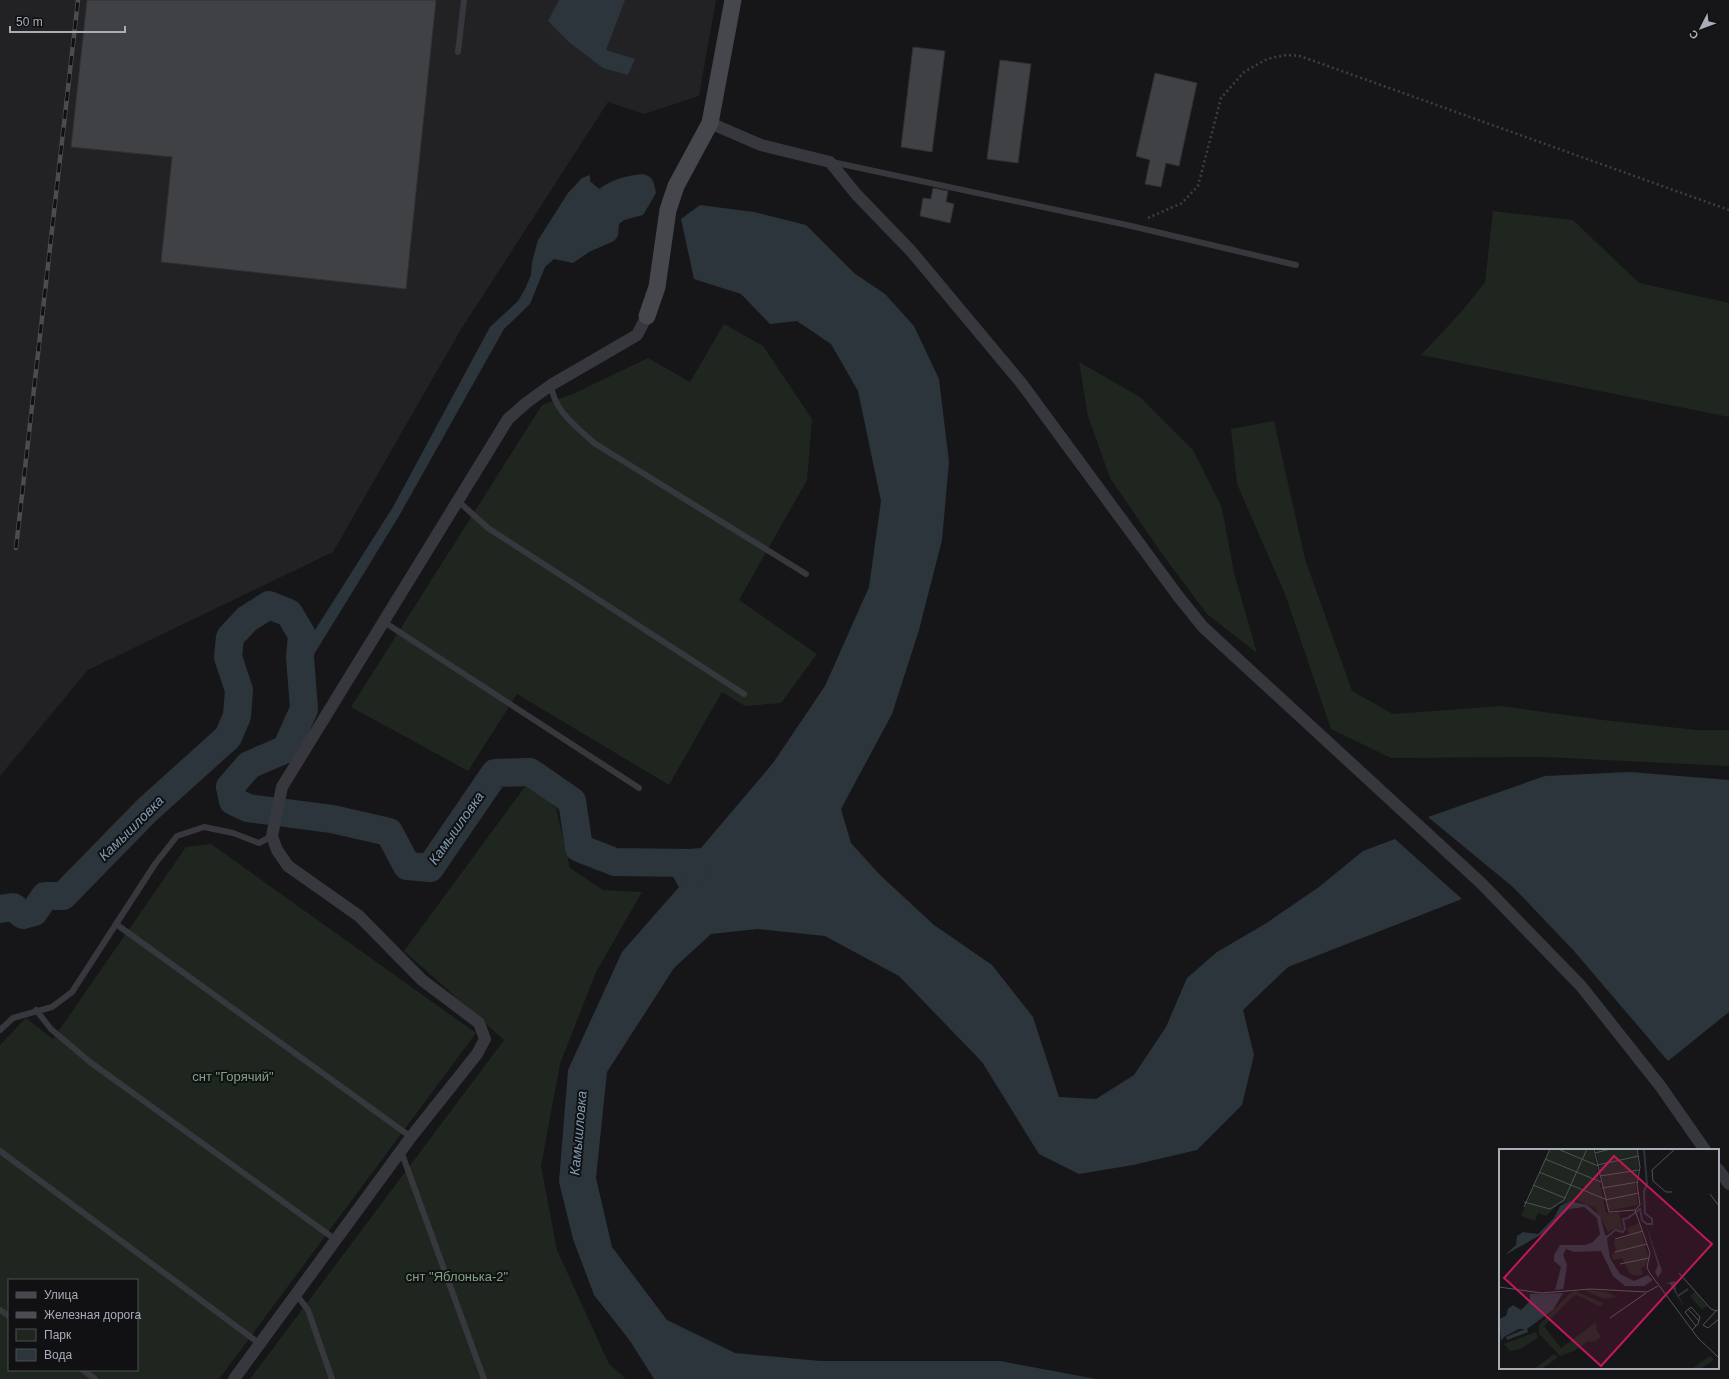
<svg xmlns="http://www.w3.org/2000/svg" width="1729" height="1379" font-family="Arial,sans-serif">
<style>
.built{fill:#222225}
.green{fill:#1e261f;fill-rule:evenodd}
.water{fill:#2c353c}
.lines{fill:none;stroke-linecap:round;stroke-linejoin:round}
.river{stroke:#2c353c;stroke-width:28}
.building{fill:#404145;stroke:#303034}
.path{stroke:#3d3f44;stroke-width:2.5;stroke-dasharray:2 3;stroke-linecap:butt}
.lane{stroke:#37383d;stroke-width:6}
.street{stroke:#37383d;stroke-width:12}
.secondary{stroke:#45474d;stroke-width:17}
.rail-casing{stroke:#4a4c52;stroke-width:4.5}
.rail{stroke:#111113;stroke-width:3;stroke-dasharray:9;stroke-linecap:butt}
.labels{text-anchor:middle;dominant-baseline:central;stroke-width:4;stroke-linejoin:round;paint-order:stroke}
.park-label{font-size:13px;fill:#7fa381;stroke:#111113}
.water-label{font-size:14px;font-style:italic;fill:#7f9bb3;stroke:#111113}
.inset-river{fill:none;stroke:#2c353c;stroke-width:2}
.inset-road{fill:none;stroke:#505258;stroke-width:1}
.view{fill:#c2185b;fill-opacity:0.15;stroke:#c2185b;stroke-width:2}
.inset-edge{fill:none;stroke:#a8adb8;stroke-width:2}
</style>
<rect width="100%" height="100%" fill="#161618"/>
<polygon class="built" points="0,0 716,0 699,96 644,114 608,102 460,331 333,552 88,670 0,776"/>
<g class="green">
<polygon points="1493,211 1573,220 1639,283 1729,303 1729,417 1421,355 1463,310 1485,282"/>
<polygon points="724,324 763,346 812,419 807,480 739,600 817,654 781,703 745,706 722,692 669,785 517,694 468,771 351,707 542,405 573,394 648,358 690,382"/>
<polygon points="1079,362 1140,397 1193,450 1222,508 1234,573 1257,653 1207,614 1163,555 1110,478 1088,416"/>
<polygon points="1274,421 1305,559 1352,691 1393,714 1501,706 1603,720 1697,730 1729,730 1729,766 1543,757 1391,758 1331,729 1285,594 1237,484 1231,429"/>
<polygon points="527,784 556,808 570,868 603,890 642,892 596,972 560,1064 541,1166 557,1250 609,1364 626,1379 250,1379 504,1040 404,951"/>
<path d="M211 844 476 1033 219 1379H0V1045L26 1018 53 1039 186 847ZM9 1280H137V1370H9Z"/>
</g>
<g class="water">
<polygon points="559,0 625,0 606,50 635,59 628,75 603,68 570,43 548,21"/>
<path d="M643 174C654 177 654 183 656 193L643 215 624 220 619 224 618 236 614 241 589 252 573 263 554 259 545 267 530 304 504 329 399 516 310 661 298 672 296 660 393 507 490 327 518 301 525 289 531 275 532 262 538 240 568 193 582 178 590 175V181L599 189C613 179 625 176 643 174Z"/>
<polygon points="700,205 754,212 806,225 854,273 885,294 914,326 939,379 949,462 942,540 919,630 892,714 841,809 851,843 880,875 934,925 992,965 1033,1017 1059,1097 1096,1099 1134,1075 1166,1027 1187,978 1217,952 1265,924 1319,887 1363,851 1395,839 1462,899 1288,967 1243,1010 1254,1055 1242,1105 1197,1150 1133,1165 1079,1174 1039,1154 982,1062 899,976 825,936 757,929 711,934 674,968 607,1072 596,1178 612,1247 667,1320 735,1353 820,1361 1000,1361 1096,1379 654,1379 630,1341 594,1295 573,1239 559,1182 568,1070 622,952 679,887 664,861 664,851 701,848 773,763 825,686 869,587 881,501 858,391 831,344 797,321 770,324 741,294 694,279 681,219"/>
<polygon points="1630,772 1729,780 1729,1012 1668,1061 1574,951 1514,888 1428,817 1545,776"/>
</g>
<g class="lines">
<polyline class="river" points="0,909 13,907 23,915 34,912 45,896 63,896 147,810 228,737 237,716 239,690 228,657 230,637 247,619 269,605 289,613 302,635 300,657 304,709 286,749 249,765 230,787 233,801 248,808 332,819 389,832 407,866 430,868 495,773 530,772 572,801 579,848 615,862 691,863 694,873"/>
</g>
<g class="building">
<polygon points="87,0 436,0 406,289 161,262 172,157 71,147"/>
<polygon points="913,47 945,51 932,152 901,147"/>
<polygon points="1000,60 1031,64 1018,163 987,159"/>
<polygon points="1155,73 1197,83 1179,166 1166,163 1161,187 1145,184 1150,160 1136,156"/>
<polygon points="933,188 948,191 946,202 954,204 950,223 920,216 923,198 931,199"/>
</g>
<g class="lines">
<polyline class="path" points="1148,218 1182,203 1198,186 1221,98 1244,72 1267,59 1286,55 1300,56 1729,210"/>
<g class="lane">
<polyline points="458,52 464,0"/>
<polyline points="832,162 1127,225 1296,265"/>
<path d="M551 385C554 411 576 426 594 443L806 574"/>
<polyline points="458,501 488,528 744,694"/>
<polyline points="384,622 639,788"/>
<polyline points="116,924 411,1137"/>
<polyline points="36,1010 51,1029 90,1062 336,1240"/>
<polyline points="0,1030 13,1018 52,1007 72,992 155,864 177,836 204,827 233,833 259,843 272,836"/>
<polyline points="0,1151 260,1344"/>
<polyline points="401,1151 484,1379"/>
<polyline points="296,1294 308,1310 332,1379"/>
<polyline points="0,1310 9,1316"/>
<polyline points="83,1370 95,1379"/>
</g>
<g class="street">
<polyline points="710,123 761,145 830,162 856,194 911,251 1022,384 1178,596 1203,627 1481,883 1581,986 1661,1087 1705,1150"/>
<polyline points="1718,1169 1729,1184"/>
<polyline points="234,1379 411,1137 477,1054 485,1039 479,1023 422,980 359,916 288,866 277,850 272,836 282,787 508,419 526,403 551,385 637,335 647,316"/>
</g>
<polyline class="secondary" points="647,316 657,287 668,210 676,186 710,123 733,0"/>
<g class="rail-casing">
<polyline id="rail" points="16,548 78,0"/>
</g>
<use href="#rail" class="rail"/>
</g>
<g class="labels">
<g class="park-label">
<text x="233" y="1076">снт "Горячий"</text>
<text x="457" y="1276">снт "Яблонька-2"</text>
</g>
<g class="water-label">
<text transform="translate(131 828) rotate(-45)">Камышловка</text>
<text transform="translate(456 828) rotate(-55)">Камышловка</text>
<text transform="translate(578 1133) rotate(-85)">Камышловка</text>
</g>
</g>
<g transform="translate(1499 1149)">
<rect width="220" height="220" fill="#161618"/>
<path d="M51 0H94L107 64 120 63 124 82 115 80 109 83 96 59 77 51 60 55 47 67 39 64 36 72 22 67ZM97 0H137L140 19 138 20 139 31 136 32 139 56 109 62ZM140 74 149 107 146 118 142 119 144 125 139 127 131 125 123 109 114 111 113 105 117 101 114 92 130 87 128 79ZM92 141 108 143 118 148 105 150 86 142ZM76 142 104 154 102 158 78 146 73 148 45 177 62 199 97 173 98 182 102 187 97 192 88 193 75 202 61 207 40 185V176L70 145ZM196 143 208 157 203 161 191 147ZM37 183 39 189 21 200 11 202 5 195ZM55 205 59 208 43 220H35ZM211 207 215 211 201 220H192Z" fill="#1e261f"/>
<path d="M71 52 88 56 101 67 106 86 110 87 108 90 111 109 121 125 135 132 149 126 154 131 145 137H126L114 127 102 102 75 103 67 100 64 106 68 116 65 137 64 140 56 141 62 118 55 112V106L61 96H86L94 93 101 85 98 69 85 58 70 60 45 84 6 106 17 96 18 87 24 83 39 85 55 69 61 57ZM146 73 163 122 159 129 156 123 159 116ZM176 132 177 142 185 158 171 135 167 134ZM64 144 54 161 28 180 29 183 8 191 7 188 26 180H20L5 188 2 192 0 170 7 167 9 160 14 156 22 161 31 152V145Z" fill="#2c353c"/>
<path class="inset-river" d="M108 88 116 81 124 83 126 80 124 70 129 69 141 60 143 71 148 75H153V70L146 64 145 42 148 36 145 0M179 147 189 140"/>
<path class="inset-road" d="M59 0 99 17M95 0 110 63 136 61 141 56 138 36 141 18 138 0M96 4 112 0M46 10 102 33M98 16 140 7M40 23 106 50M101 27 140 21M34 36 66 49M103 39 139 33M173 43H167L154 32 153 21 176 0M211 45 220 57M106 51 140 44M25 53 51 60 65 51 88 0M25 58 51 0M136 61 151 104 148 118 150 123 199 189 220 209M116 90 144 82M116 103 148 95M121 115 150 109M180 124 212 160 217 162 220 160M0 138 42 144 92 140 148 143 159 137M189 160 200 172M217 162 204 176 209 179 220 170M111 169 147 144M193 181 199 175 201 168 192 158 186 163 197 177"/>
<path class="view" d="M115 7 213 95 102 217 5 129Z"/>
<rect width="220" height="220" class="inset-edge"/>
</g>
<rect x="8" y="1279" width="130" height="92" fill="#111113" stroke="#4d4f55"/>
<rect x="16" y="1292" width="20" height="6" fill="#45474d" stroke="#4d4f55"/>
<text x="44" y="1299" font-size="12" fill="#a8adb8">Улица</text>
<rect x="16" y="1312" width="20" height="6" fill="#4a4c52" stroke="#4d4f55"/>
<text x="44" y="1319" font-size="12" fill="#a8adb8">Железная дорога</text>
<rect x="16" y="1329" width="20" height="12" fill="#1e261f" stroke="#4d4f55"/>
<text x="44" y="1339" font-size="12" fill="#a8adb8">Парк</text>
<rect x="16" y="1349" width="20" height="12" fill="#2c353c" stroke="#4d4f55"/>
<text x="44" y="1359" font-size="12" fill="#a8adb8">Вода</text>
<g transform="translate(1701 28) rotate(228)" stroke="#111113" stroke-width="3" paint-order="stroke">
<path d="M0-3L7 15L0 10L-7 15Z" fill="#a8adb8"/>
<text y="-6" font-size="11" font-weight="bold" text-anchor="middle" fill="#a8adb8">С</text>
</g>
<path d="M10 26v6h115v-6" fill="none" stroke="#a8adb8" stroke-width="2"/>
<text x="16" y="26" font-size="12" fill="#a8adb8" stroke="#111113" stroke-width="3" paint-order="stroke">50 m</text>
</svg>
